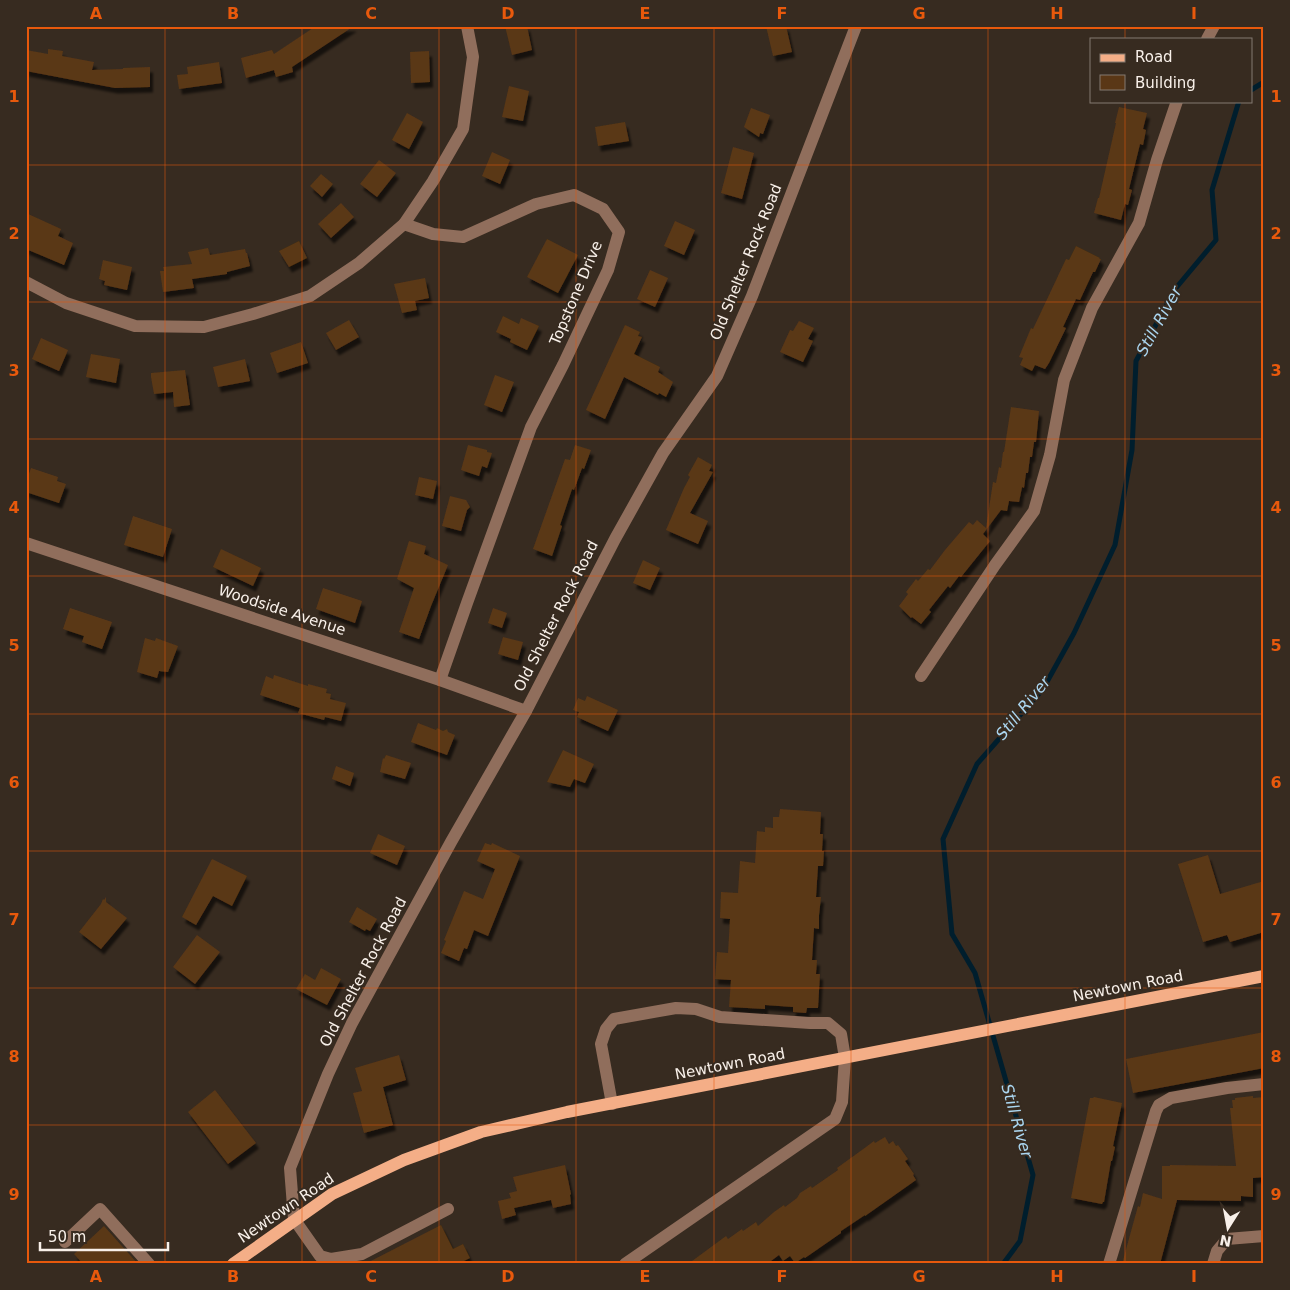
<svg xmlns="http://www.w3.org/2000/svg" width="1290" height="1290" font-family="'DejaVu Sans',sans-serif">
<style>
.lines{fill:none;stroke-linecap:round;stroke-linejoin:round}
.stream{stroke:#001e2d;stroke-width:5}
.building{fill:#5a3716;filter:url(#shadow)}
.minor{stroke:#906e5c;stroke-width:12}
.major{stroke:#f4ae87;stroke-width:12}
.grid{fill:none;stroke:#e8590c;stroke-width:1;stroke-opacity:0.55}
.labels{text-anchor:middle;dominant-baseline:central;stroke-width:4;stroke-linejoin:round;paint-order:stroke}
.street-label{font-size:15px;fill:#f8f0e9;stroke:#372b20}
.water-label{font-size:16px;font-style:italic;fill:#abd6f0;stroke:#372b20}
.neatline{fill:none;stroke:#e8590c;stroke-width:2}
.grid-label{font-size:16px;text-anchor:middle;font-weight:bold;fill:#e8590c}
</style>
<defs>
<filter id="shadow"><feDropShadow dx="3" dy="5.5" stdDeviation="1" flood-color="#0009"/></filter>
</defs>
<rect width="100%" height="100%" fill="#372b20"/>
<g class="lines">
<g class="stream">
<polyline points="1251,90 1264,82"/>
<polyline points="1003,1264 1020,1241 1033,1175 975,973 952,934 943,839 977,764 1043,689 1074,633 1115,545 1132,450 1136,361 1176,288 1216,240 1212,190 1239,101"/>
</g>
</g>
<g class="building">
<polygon points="316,26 354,26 292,67 293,72 276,77 274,70 246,78 241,58 272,50 274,54"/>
<polygon points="505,26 527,26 532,50 512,55"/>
<polygon points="766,26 786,26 792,52 773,56"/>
<polygon points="48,49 63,51 62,56 94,62 92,70 123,69 123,68 150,67 150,87 115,88 26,71 26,50 48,54"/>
<polygon points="429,51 430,82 411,83 410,52"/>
<polygon points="219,62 222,83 179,89 177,75 188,74 187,67"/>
<polygon points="509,86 529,91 523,121 502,117"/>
<polygon points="1119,107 1147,113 1143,129 1146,130 1143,145 1140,144 1129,189 1132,190 1128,205 1125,204 1121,220 1094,213 1098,198 1099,198 1116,123 1115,123"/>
<polygon points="751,108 770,115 763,134 760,133 759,137 744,127"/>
<polygon points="407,113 423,122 409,149 392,140"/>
<polygon points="625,122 629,141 598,146 595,127"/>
<polygon points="733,147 754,153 742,199 721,193"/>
<polygon points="492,152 510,160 500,184 482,176"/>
<polygon points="379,160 396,173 377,197 360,184"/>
<polygon points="321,174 333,184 322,197 310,186"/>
<polygon points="341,203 354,217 331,238 318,224"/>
<polygon points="26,213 61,229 58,236 73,243 64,265 26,249"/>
<polygon points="675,221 695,230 684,255 664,246"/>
<polygon points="547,239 578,255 558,293 527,277"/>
<polygon points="299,241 307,258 289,267 279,251"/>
<polygon points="1076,246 1100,258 1099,259 1101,259 1095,272 1093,272 1080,300 1076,299 1063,327 1066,328 1049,363 1045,369 1035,365 1032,371 1020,365 1023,358 1019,357 1031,328 1033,329 1066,259 1069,260"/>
<polygon points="208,248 210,255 245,249 246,253 247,253 250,266 227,272 227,274 192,279 194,288 163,292 160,271 164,271 163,267 192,264 188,252"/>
<polygon points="103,260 132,267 127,290 104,285 105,281 99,279"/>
<polygon points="650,270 668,278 655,307 637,299"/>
<polygon points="425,278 429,298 415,301 417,310 402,313 394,284"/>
<polygon points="503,316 519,324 521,318 539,326 527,350 510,342 511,339 496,332"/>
<polygon points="349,320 359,337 336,350 326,333"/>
<polygon points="799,321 814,328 808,339 813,341 803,362 780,352 790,330 793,331"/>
<polygon points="625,325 640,332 638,336 642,337 634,354 660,367 658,372 673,382 666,397 659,393 658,395 624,377 605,419 586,410"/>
<polygon points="41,338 68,350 59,371 32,359"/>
<polygon points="301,342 308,363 277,373 270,353"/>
<polygon points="91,354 120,359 116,383 86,377"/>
<polygon points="245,359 250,381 218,387 213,367"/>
<polygon points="185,370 190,405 174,407 173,392 154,394 151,377 151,373"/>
<polygon points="495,375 514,382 502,412 484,405"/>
<polygon points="1011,407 1039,411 1036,442 1034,442 1032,457 1030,457 1028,473 1026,473 1024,488 1022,487 1019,502 1009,501 1007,511 1001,510 983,534 990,541 961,577 959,576 950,588 948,586 929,610 931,612 921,624 912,617 911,618 899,606 908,594 906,592 916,579 918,581 928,569 930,570 945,550 969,522 973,525 977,520 986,528 993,482 996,483 999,467 1001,468 1003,452 1004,452"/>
<polygon points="468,445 487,450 487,452 492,453 487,468 482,466 479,476 461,470"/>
<polygon points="575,445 591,450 584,469 582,468 574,490 572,489 560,525 562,526 552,556 533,549 565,459 570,460"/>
<polygon points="698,457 712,465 709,471 713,472 690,513 708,521 698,544 666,530 684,488 690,477 688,475"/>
<polygon points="31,468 58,477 57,481 66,484 59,503 26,492 26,482"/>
<polygon points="419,477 437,481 433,499 415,495"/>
<polygon points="450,496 466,500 470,507 467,510 461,531 442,526"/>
<polygon points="133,516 172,529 163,557 124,545"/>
<polygon points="409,541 426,546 424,554 448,565 431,606 419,639 399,632 414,588 397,579"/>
<polygon points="221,549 261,568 253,586 213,567"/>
<polygon points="643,560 660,568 650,590 633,583"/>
<polygon points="323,588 362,601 355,623 316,609"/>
<polygon points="70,608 112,622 102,649 82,642 84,636 63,629"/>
<polygon points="493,608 507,613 502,628 488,623"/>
<polygon points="503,637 523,642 518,660 498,654"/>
<polygon points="145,638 155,641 156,638 178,646 168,672 159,671 157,678 137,672"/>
<polygon points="274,675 308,686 308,684 327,689 326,693 331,694 330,699 346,703 341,721 325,717 324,720 298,713 300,708 260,695 266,676 273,679"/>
<polygon points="587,696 618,710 608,731 577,717 579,712 573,710 578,698 585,701"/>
<polygon points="418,723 436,730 437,728 443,731 447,729 448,732 455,735 447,755 411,742"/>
<polygon points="563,750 594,764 585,783 574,779 570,787 547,782"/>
<polygon points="386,755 411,763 405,779 380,772 383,758 384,759"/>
<polygon points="336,766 354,773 350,786 332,779"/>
<polygon points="780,809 821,812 820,834 823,834 822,851 824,851 823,866 818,866 816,897 821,897 819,915 819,929 814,928 812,960 817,960 816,974 820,974 818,1008 807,1008 806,1013 793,1012 793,1007 765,1005 765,1009 729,1007 731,980 715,979 717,952 728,953 730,919 720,918 721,892 738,893 740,861 755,863 757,831 765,832 765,827 773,828 773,817 779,817"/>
<polygon points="378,834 405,846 397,865 370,853"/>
<polygon points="485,843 491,845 492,843 520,856 488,936 474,930 467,949 464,948 459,961 441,953 446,941 444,940 464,891 483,899 495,869 477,861"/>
<polygon points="1208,855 1220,894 1264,881 1264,932 1230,942 1227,935 1203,942 1178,864"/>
<polygon points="212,859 247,876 232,906 213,896 196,925 182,917"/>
<polygon points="106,897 106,902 127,918 101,949 79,932 101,904 103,899 104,900"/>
<polygon points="357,907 377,919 370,931 366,929 365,931 349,922"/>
<polygon points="197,935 220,952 195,984 173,967"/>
<polygon points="321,968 341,979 327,1005 296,989 305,974 315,980"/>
<polygon points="1264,1032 1264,1068 1133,1093 1126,1059"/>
<polygon points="399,1055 406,1080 383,1087 393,1125 364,1133 353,1093 362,1091 355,1068"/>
<polygon points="215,1090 256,1143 228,1164 188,1112"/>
<polygon points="1253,1096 1253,1098 1264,1097 1264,1177 1253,1178 1253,1197 1241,1196 1241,1201 1177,1200 1160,1264 1122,1264 1138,1206 1140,1207 1143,1193 1162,1199 1162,1166 1170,1166 1170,1165 1236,1166 1230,1108 1233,1108 1232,1100 1235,1100 1235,1098"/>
<polygon points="1094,1097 1122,1103 1113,1146 1115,1147 1112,1161 1111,1161 1104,1202 1103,1202 1102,1204 1071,1198 1090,1098 1093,1098"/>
<polygon points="885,1137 889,1144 893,1141 896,1146 898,1145 908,1159 905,1161 914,1174 913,1175 916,1180 865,1216 865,1215 841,1231 841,1233 805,1258 804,1257 795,1263 790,1256 783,1261 779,1255 767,1264 688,1264 726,1236 728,1239 742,1229 743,1231 756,1222 758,1226 774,1212 784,1205 785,1207 797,1198 800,1193 811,1186 812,1188 838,1170 837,1168 866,1147 874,1141 875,1143"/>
<polygon points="565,1165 571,1194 570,1195 571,1204 553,1208 551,1200 514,1208 516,1215 502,1219 498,1201 511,1198 509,1193 517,1191 513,1177"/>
<polygon points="441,1225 453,1249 463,1244 470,1258 458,1264 365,1264"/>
<polygon points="104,1226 138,1264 83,1264 74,1254"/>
</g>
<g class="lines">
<g class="minor">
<polyline points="1207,39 1214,26"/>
<polyline points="404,224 433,234 463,237 536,204 574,195 603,209 619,232 608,270 563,365 531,427 467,603 440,680"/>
<polyline points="26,282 66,303 135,326 204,327 253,314 310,296 359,263 404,224 433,181 463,129 473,57 467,26"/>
<polyline points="26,543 440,680 526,711"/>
<polyline points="921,676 995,565 1034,511 1050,455 1064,380 1092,308 1139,223 1157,160 1177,101"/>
<polyline points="612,1104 601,1044 606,1029 614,1019 676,1008 696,1009 720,1017 810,1023 828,1023 841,1034 845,1058 842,1102 835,1119 625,1264"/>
<polyline points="448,1209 362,1254 331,1259 320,1256 294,1219 290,1168 328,1074 352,1023 451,842 526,711 615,539 663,453 717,376 752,296 856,26"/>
<polyline points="65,1242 100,1209 149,1264"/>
<polyline points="1109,1264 1156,1111 1159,1105 1171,1098 1227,1088 1264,1084"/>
<polyline points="1213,1264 1217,1251 1227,1239 1264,1236"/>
</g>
<polyline class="major" points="233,1264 332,1194 404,1160 481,1132 567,1112 1264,976"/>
</g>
<path class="grid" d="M165 26V1264M302 26V1264M439 26V1264M576 26V1264M714 26V1264M851 26V1264M988 26V1264M1125 26V39M1125 101V1264M26 165H1264M26 302H1264M26 439H1264M26 576H1264M26 714H1264M26 851H1264M26 988H1264M26 1125H1264"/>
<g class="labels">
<g class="street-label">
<text transform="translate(746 262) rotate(-68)">Old Shelter Rock Road</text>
<text transform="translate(576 293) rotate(-67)">Topstone Drive</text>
<text transform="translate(282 610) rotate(18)">Woodside Avenue</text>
<text transform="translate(556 616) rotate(-63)">Old Shelter Rock Road</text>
<text transform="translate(363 972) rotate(-62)">Old Shelter Rock Road</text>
<text transform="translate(1128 986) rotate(-11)">Newtown Road</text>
<text transform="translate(730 1064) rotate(-11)">Newtown Road</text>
<text transform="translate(286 1208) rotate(-34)">Newtown Road</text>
</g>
<g class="water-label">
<text transform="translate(1159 321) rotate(-61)">Still River</text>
<text transform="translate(1023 708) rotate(-51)">Still River</text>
<text transform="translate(1017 1121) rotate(74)">Still River</text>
</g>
</g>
<rect width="1290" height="1290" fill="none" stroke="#372b20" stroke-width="55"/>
<rect x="1090" y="38" width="162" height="65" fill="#372b20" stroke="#847a70"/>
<rect x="1100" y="54" width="25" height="8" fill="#f4ae87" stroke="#847a70"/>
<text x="1135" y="62" font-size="15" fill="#f8f0e9">Road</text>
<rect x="1100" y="75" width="25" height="15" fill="#5a3716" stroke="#847a70"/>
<text x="1135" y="88" font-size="15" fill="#f8f0e9">Building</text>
<g transform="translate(1228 1228) rotate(191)" stroke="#372b20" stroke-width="4" paint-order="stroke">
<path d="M0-4L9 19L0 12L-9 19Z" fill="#f8f0e9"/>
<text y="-8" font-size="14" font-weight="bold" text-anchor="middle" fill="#f8f0e9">N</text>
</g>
<path d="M40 1242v8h128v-8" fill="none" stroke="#f8f0e9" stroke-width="2.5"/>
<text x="48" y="1242" font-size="15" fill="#f8f0e9" stroke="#372b20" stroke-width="4" paint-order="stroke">50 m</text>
<rect x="28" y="28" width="1234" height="1234" class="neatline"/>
<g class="grid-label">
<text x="96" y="19">A</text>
<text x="233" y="19">B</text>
<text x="371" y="19">C</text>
<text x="508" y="19">D</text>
<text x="645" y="19">E</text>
<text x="782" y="19">F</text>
<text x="919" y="19">G</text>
<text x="1057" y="19">H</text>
<text x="1194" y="19">I</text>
<text x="14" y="102">1</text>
<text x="1276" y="102">1</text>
<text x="14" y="239">2</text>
<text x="1276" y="239">2</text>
<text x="14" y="376">3</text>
<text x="1276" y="376">3</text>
<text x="14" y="513">4</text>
<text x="1276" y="513">4</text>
<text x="14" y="651">5</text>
<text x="1276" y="651">5</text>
<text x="14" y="788">6</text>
<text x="1276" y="788">6</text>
<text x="14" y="925">7</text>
<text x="1276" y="925">7</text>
<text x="14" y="1062">8</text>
<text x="1276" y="1062">8</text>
<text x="14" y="1200">9</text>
<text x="1276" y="1200">9</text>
<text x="96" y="1282">A</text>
<text x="233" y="1282">B</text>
<text x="371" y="1282">C</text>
<text x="508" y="1282">D</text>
<text x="645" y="1282">E</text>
<text x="782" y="1282">F</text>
<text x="919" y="1282">G</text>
<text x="1057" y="1282">H</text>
<text x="1194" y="1282">I</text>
</g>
</svg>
